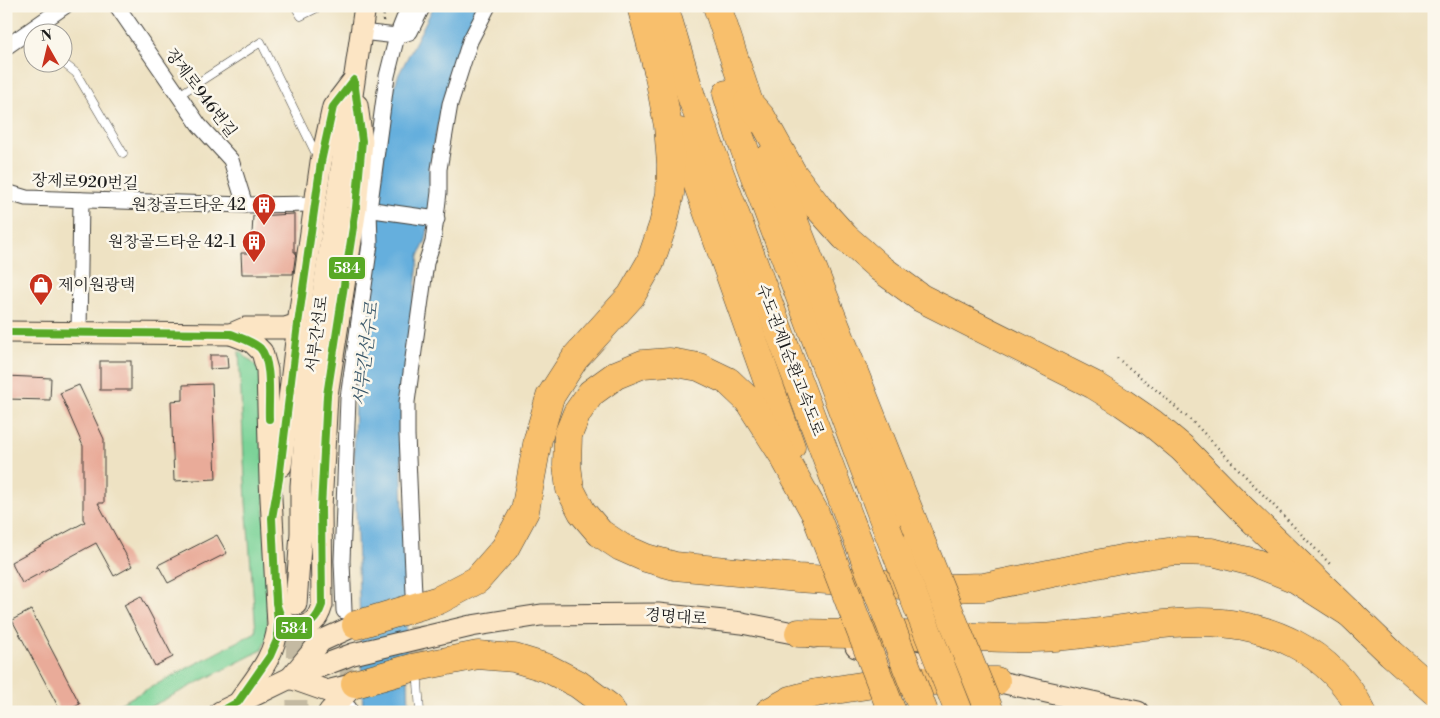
<svg xmlns="http://www.w3.org/2000/svg" width="1440" height="718" font-family="'Libre Bodoni','Noto Serif KR',serif">
<style>
.green{fill:#7cd398;stroke:#4c785a}
.water{fill:#65afdd;stroke:#40667c}
.building{fill:#e9ab99}
.lines{fill:none;stroke-linecap:round;stroke-linejoin:round}
.street-tunnel{stroke:#c4baa2;stroke-width:15;stroke-dasharray:15 8;stroke-linecap:butt}
.secondary-tunnel{stroke:#c4baa2;stroke-width:21;stroke-dasharray:21 11;stroke-linecap:butt}
.lane-casing{stroke:#3c3a35;stroke-width:9}
.street-casing{stroke:#3c3a35;stroke-width:17}
.secondary-casing{stroke:#3c3a35;stroke-width:23}
.highway-casing{stroke:#3c3a35;stroke-width:29}
.path{stroke:#3c3a35;stroke-width:2.5;stroke-dasharray:1 4;stroke-linecap:butt}
.lane{stroke:#fff;stroke-width:8}
.street{stroke:#fff;stroke-width:15}
.secondary{stroke:#fce5c4;stroke-width:21}
.highway{stroke:#f8bf6c;stroke-width:28}
.highway-bridge-casing{stroke:#3c3a35;stroke-width:29;stroke-linecap:butt}
.highway-bridge{stroke:#f8bf6c;stroke-width:28}
.bus-1-casing{stroke:#fbf7ec;stroke-width:11}
.bus-1{stroke:#58a925;stroke-width:8}
.labels{text-anchor:middle;dominant-baseline:central;stroke-width:5;stroke-linejoin:round;paint-order:stroke}
.street-label{font-size:16px;fill:#1c1c1c;stroke:#fbf7ec}
.poi-label{font-size:16px;fill:#1c1c1c;stroke:#fbf7ec;text-anchor:end}
.water-label{font-size:18px;font-style:italic;fill:#395769;stroke:#fbf7ec}
.line-badge{stroke:#fbf7ec;stroke-width:2}
.badge-label{font-size:14px;text-anchor:middle;font-weight:bold;fill:#fff}
</style>
<rect width="100%" height="100%" fill="#fbf7ec"/>
<filter id="ink" filterUnits="userSpaceOnUse"><feTurbulence type="fractalNoise" baseFrequency=".02" numOctaves="2"/><feDisplacementMap in="SourceGraphic" scale="10" xChannelSelector="R" yChannelSelector="G"/><feConvolveMatrix kernelMatrix="1 2 1 2 8 2 1 2 1" color-interpolation-filters="sRGB"/></filter>
<filter id="wash" filterUnits="userSpaceOnUse"><feTurbulence type="fractalNoise" baseFrequency=".0096" numOctaves="4" result="noise"/><feDisplacementMap in="SourceGraphic" scale="20" xChannelSelector="R" yChannelSelector="G"/><feGaussianBlur stdDeviation="1.12" result="paint"/><feColorMatrix in="noise" values="0 0 0 0 0 0 0 0 0 0 0 0 0 0 0 0 0 1.4 0 .05"/><feComposite in="paint" operator="in"/></filter>
<g filter="url(#wash)">
<rect width="100%" height="100%" fill="#eee2c3"/>
<polygon class="green" points="239,351 261,370 268,634 262,650 140,712 104,712 256,632 246,502"/>
<polygon class="water" points="434,6 480,6 451,69 433,146 429,178 434,196 426,240 419,256 402,394 402,481 409,712 363,712 354,449 355,396 374,254 389,103 398,76"/>
<g id="blocks">
<g class="building">
<polygon points="294,214 294,252 296,252 293,274 242,274 241,253 251,253 253,216"/>
<polygon points="210,355 227,355 228,368 210,369"/>
<rect x="100" y="361" width="31" height="29"/>
<polygon points="6,376 51,378 50,400 6,399"/>
<polygon points="212,384 216,479 174,481 171,401 183,400 183,385"/>
<polygon points="79,385 104,439 104,503 98,503 132,566 114,576 96,543 22,583 11,562 85,522 83,519 83,446 60,393"/>
<polygon points="217,535 227,553 168,583 158,565"/>
<polygon points="141,596 173,657 155,666 124,605"/>
<polygon points="31,610 80,704 65,712 61,712 12,620"/>
</g>
</g>
</g>
<g filter="url(#ink)">
<use href="#blocks" fill-opacity="0" stroke="#3c3a35" stroke-width="1"/>
<g class="lines">
<g class="street-tunnel">
<polyline points="414,603 418,672"/>
<polyline points="345,622 348,692"/>
</g>
<polyline class="secondary-tunnel" points="296,604 297,712"/>
<g class="lane-casing">
<g id="lane">
<polyline points="295,6 301,16 321,6"/>
<polyline points="62,62 76,73 123,153"/>
<polyline points="179,95 261,42 318,158"/>
<polyline points="418,682 420,712"/>
</g>
</g>
<g class="street-casing">
<g id="street">
<polyline points="117,6 199,125 231,160 245,205"/>
<polyline points="361,32 397,36 410,32 423,6"/>
<polyline points="6,47 65,6"/>
<polyline points="6,192 26,198 245,205 314,204"/>
<polyline points="359,208 437,219"/>
<polyline points="79,332 81,200"/>
<polyline points="414,594 407,435 407,402 426,263 433,242 439,192 439,169 450,104 470,41 488,6"/>
<polyline points="344,611 342,561 348,398 370,244 369,210 387,76 397,36 409,6"/>
<polyline points="349,708 349,712"/>
</g>
</g>
<g class="secondary-casing">
<g id="secondary">
<path d="M6 332 231 334 252 342 262 352 267 370 270 480 278 625C275 657 256 677 239 702"/>
<polyline points="231,334 245,328 285,328 298,324"/>
<polyline points="281,466 298,324 321,162 333,107 352,82"/>
<polyline points="296,604 301,533 301,486 308,398 365,6"/>
<path d="M278 607 282 620 295 629C312 625 317 622 322 605L321 508 327 395 356 208 362 141 357 105"/>
<polyline points="856,647 952,670"/>
<polyline points="292,676 321,641 356,625"/>
<polyline points="290,678 327,691 355,684"/>
<polyline points="982,678 1138,712"/>
<polyline points="220,712 290,678 353,654 471,626 541,615 658,614 742,623 814,637"/>
<polyline points="329,712 355,684"/>
</g>
</g>
<g class="highway-casing">
<g id="highway">
<polyline points="664,6 692,99 850,520"/>
<polyline points="717,6 754,118"/>
<polyline points="727,94 740,137 887,529"/>
<polyline points="748,102 762,118 793,174 818,207 845,237 880,268 921,298 1094,385 1123,403 1152,423 1182,448 1242,509 1391,653 1434,691"/>
<polyline points="679,132 791,447"/>
<polyline points="769,158 919,536"/>
<polyline points="815,513 783,455 748,400 728,381 699,367 670,362 643,364 616,375 591,393 577,413 568,435 567,465 570,489 582,512 600,533 621,547 646,558 675,566 798,578 946,588 984,587 1126,558 1175,551 1212,552 1256,563 1296,579 1351,614"/>
<polyline points="356,625 439,600 477,580 505,548 525,511 538,439 550,397 575,358 631,296 650,263 663,225 670,194 671,164 668,126 658,71 641,6"/>
<path d="M799 633C850 634 900 635 951 636 978 637 1006 639 1034 638 1089 637 1144 622 1199 622 1267 622 1331 650 1362 712"/>
<polyline points="355,684 412,668 478,655 514,658 547,668 578,684 609,707 612,712"/>
<polyline points="769,712 791,700 816,693 893,681 996,681"/>
</g>
</g>
<g class="path">
<polyline points="383,21 385,6"/>
<polyline points="1117,358 1161,394 1196,425 1330,564"/>
</g>
<use href="#lane" class="lane"/>
<use href="#street" class="street"/>
<use href="#secondary" class="secondary"/>
<use href="#highway" class="highway"/>
<g class="highway-bridge-casing">
<g id="highway-bridge">
<polyline points="815,513 892,712"/>
<polyline points="850,520 924,712"/>
<polyline points="887,529 959,712"/>
<polyline points="919,536 990,712"/>
</g>
</g>
<use href="#highway-bridge" class="highway-bridge"/>
<g class="bus-1-casing">
<g id="bus-1">
<path d="M354 80 362 141 356 208 327 395 321 508 322 605C317 620 310 625 295 629L282 620 276 603 272 518 279 479 298 324 321 162 333 107Z"/>
<path d="M6 332 231 334C241 338 252 341 260 348 273 362 268 401 269 419"/>
<polyline points="220,712 238,702 270,656 277,640 278,625 275,583"/>
</g>
</g>
<use href="#bus-1" class="bus-1"/>
</g>
</g>
<defs>
<g id="building-pin" transform="scale(1.25)"><path d="M0 17L-7.5 6A9.5 9.5 0 1 1 7.5 6Z" fill="#c8321e" stroke="#fbf7ec"/><path d="M-4-6H4V6H1V3H-1V6H-4ZM-2.5-4.3h1.7v1.8h-1.7ZM.8-4.3h1.7v1.8H.8ZM-2.5-1h1.7V.8h-1.7ZM.8-1h1.7V.8H.8Z" fill="#fff"/></g>
<g id="shop-pin" transform="scale(1.25)"><path d="M0 17L-7.5 6A9.5 9.5 0 1 1 7.5 6Z" fill="#c8321e" stroke="#fbf7ec"/><path d="M-5-2.5h2.3a2.7 3.5 0 0 1 5.4 0H5L5.5 6h-11ZM-1.5-2.5h3a1.5 2.3 0 0 0-3 0Z" fill="#fff"/></g>
</defs>
<g fill-rule="evenodd">
<use href="#building-pin" x="264" y="205"/>
<use href="#building-pin" x="254" y="242"/>
<use href="#shop-pin" x="41" y="285"/>
</g>
<g class="labels">
<g class="street-label">
<text transform="translate(201 93) rotate(53)">장제로946번길</text>
<text transform="translate(85 182) rotate(2)">장제로920번길</text>
<text transform="translate(317 334) rotate(-82)">서부간선로</text>
<text transform="translate(790 360) rotate(69)">수도권제1순환고속도로</text>
<text transform="translate(676 617) rotate(4)">경명대로</text>
</g>
<g class="poi-label">
<text x="246" y="205">원창골드타운 42</text>
<text x="236" y="242">원창골드타운 42-1</text>
<text x="58" y="285" text-anchor="start">제이원광택</text>
</g>
<g class="water-label">
<text transform="translate(366 354) rotate(-83)">서부간선수로</text>
</g>
</g>
<g class="line-badge">
<rect x="328" y="256" width="38" height="24" rx="5" fill="#58a925"/>
<rect x="275" y="616" width="38" height="24" rx="5" fill="#58a925"/>
</g>
<g class="badge-label">
<text x="347" y="273">584</text>
<text x="294" y="633">584</text>
</g>
<rect width="1440" height="718" fill="none" stroke="#fbf7ec" stroke-width="25"/>
<g transform="translate(48 48) rotate(352)"><circle r="24" fill="#fbf7ec" stroke="#a29f99"/>
<path d="M0-4L9 19L0 12L-9 19Z" fill="#c8321e"/>
<text y="-8" font-size="14" font-weight="bold" text-anchor="middle" fill="#1c1c1c">N</text>
</g>
</svg>
